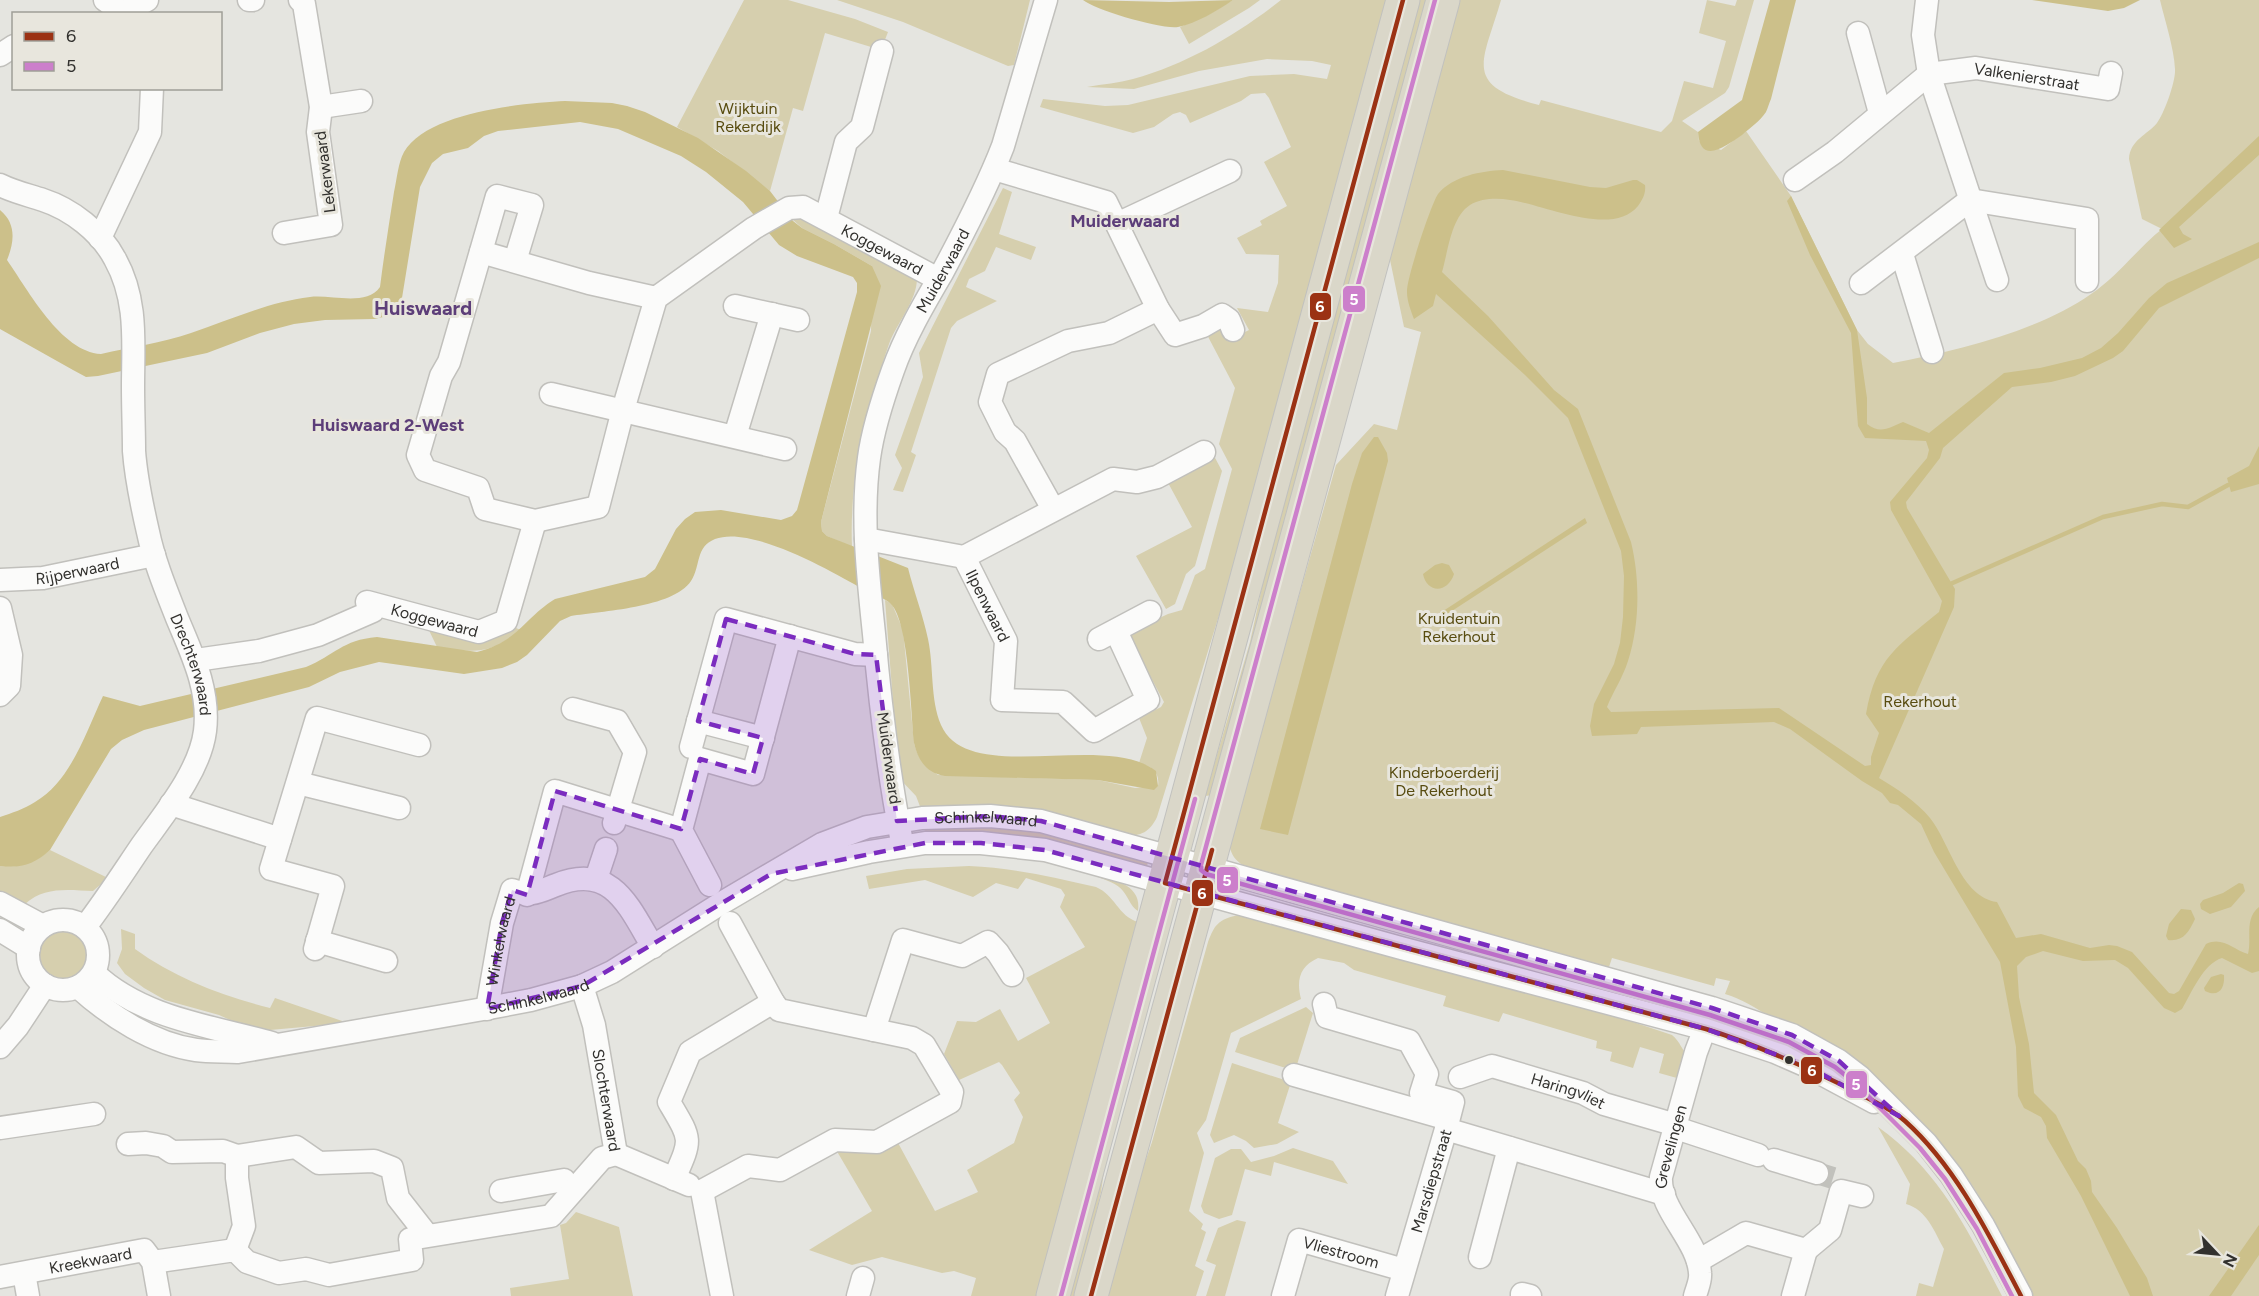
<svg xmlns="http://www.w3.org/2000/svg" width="2259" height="1296" font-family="Figtree,sans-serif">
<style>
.green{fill:#d6cfae}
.water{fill:#ccc08a}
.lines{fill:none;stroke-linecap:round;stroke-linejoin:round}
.stream{stroke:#ccc08a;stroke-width:4.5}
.minor-tunnel{stroke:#c1c1bc;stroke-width:22;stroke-dasharray:22 11;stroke-linecap:butt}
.minor-casing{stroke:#c1c0bc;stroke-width:25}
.highway-casing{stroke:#c1c1be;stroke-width:35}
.minor{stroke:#fbfbfa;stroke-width:22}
.highway{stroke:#dad7c9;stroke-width:33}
.bus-1-casing{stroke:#e8e6dd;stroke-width:9}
.bus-2-casing{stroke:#e8e6dd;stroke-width:9}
.bus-1{stroke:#9b3214;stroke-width:4.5}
.bus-2{stroke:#cc7fcb;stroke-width:4.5}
.marked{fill:#7b2cbf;fill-opacity:0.2;stroke:#7b2cbf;stroke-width:4.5;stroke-dasharray:12 8;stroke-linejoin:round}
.bus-dot{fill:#32312e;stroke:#e8e6dd;stroke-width:2}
.labels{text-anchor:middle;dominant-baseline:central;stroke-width:6;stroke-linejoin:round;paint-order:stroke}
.street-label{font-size:16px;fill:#32312e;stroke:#e8e6dd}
.park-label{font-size:16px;fill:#584c10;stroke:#e8e6dd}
.neighbourhood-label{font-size:18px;font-weight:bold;fill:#5d3e79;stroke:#e8e6dd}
.quarter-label{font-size:20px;font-weight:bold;fill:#5d3e79;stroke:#e8e6dd}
.line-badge{stroke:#e8e6dd;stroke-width:2}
.badge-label{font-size:16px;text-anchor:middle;font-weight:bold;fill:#fff}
</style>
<rect width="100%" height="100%" fill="#e5e5e0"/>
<g class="green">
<polygon points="744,0 788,0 855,19 888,32 881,50 825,33 803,111 793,108 770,191 718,151 677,127"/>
<polygon points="837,0 1030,0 1014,65 1008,66 903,22"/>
<polygon points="1233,0 1260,0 1249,8 1189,44 1180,27 1208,15"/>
<path d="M1281 0H1394L1232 573 1157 817C1150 832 1141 836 1125 836L921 809 916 796 899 778 885 600 892 604 903 630 914 743C918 759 925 765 938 775L1098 780 1135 788 1158 786C1160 772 1152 766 1139 763L1147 738 1139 718 1161 707 1164 702 1127 633 1168 614 1182 610 1195 575 1205 569 1232 469 1219 444 1235 388 1204 329 1222 320 1231 339 1249 330 1237 308 1268 312 1278 283 1279 255 1246 254 1237 238 1262 225 1260 221 1287 206 1264 162 1291 147 1269 98 1265 93 1251 94 1241 101 1190 123 1186 115 1180 112 1173 114 1154 127 1133 133 1040 107 1043 99 1105 106 1128 105 1250 76 1294 74 1327 79 1331 65 1312 61 1267 59 1199 71 1134 89 1087 87C1103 84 1119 83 1133 79 1189 63 1236 35 1281 0Z"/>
<polygon points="1415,0 1427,0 1213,795 1205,796 1250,642 1279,509"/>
<path d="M1458 0H1501C1483 63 1461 85 1539 105L1541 100 1661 132 1672 121 1684 81 1713 88 1726 41 1699 33 1707 0 1735 6 1737 0H1754L1729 87 1725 93 1682 121 1698 132 1699 141 1721 150 1746 131 1791 196 1857 330 1868 344 1893 363C1956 351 2039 331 2091 294 2118 276 2137 249 2162 229L2142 219 2129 159C2130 140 2147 135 2157 123 2164 114 2176 81 2175 69 2174 48 2165 21 2160 0H2259V1296H2033C2012 1256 1992 1214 1966 1176 1934 1129 1890 1087 1843 1055 1826 1043 1804 1035 1786 1026 1766 1016 1747 1000 1725 994L1730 981 1716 978 1714 986 1612 958 1609 967 1268 874C1249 868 1233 866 1229 844L1336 465 1374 424 1397 430 1421 332 1404 327 1389 255Z"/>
<polygon points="1003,188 1012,192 999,234 1036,247 1031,260 996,247 985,271 969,279 966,287 997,301 957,321 951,328 911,452 916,455 903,492 893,490 902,468 895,455 923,377 919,353"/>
<path d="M797 213 917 276C918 300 897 322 889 344 867 409 849 477 852 547L827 536 822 531 821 522 871 331 872 266 834 244 802 228 790 217Z"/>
<polygon points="1213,454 1222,471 1195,566 1186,574 1175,604 1166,609 1136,556 1192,527 1166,479"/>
<path d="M425 622 506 624 521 630C488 655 477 653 437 647Z"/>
<polygon points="1009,824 1148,860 1147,868 926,837 924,827"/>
<path d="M50 850 108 878 93 891C69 890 44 886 25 904L0 897V866C18 869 36 862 50 850Z"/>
<path d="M969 866C1013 868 1053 877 1096 887 1115 895 1118 916 1138 922L1039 1296H971L976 1278 954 1271 942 1273 882 1257 852 1265 809 1250 872 1211 835 1148 897 1141 935 1211 978 1192 967 1170 1014 1143 1023 1117 1014 1100 1020 1093 1002 1065 999 1062 959 1080 944 1054 957 1021 976 1022 1000 1009 1018 1041 1050 1023 1026 978 1085 947 1060 907 1065 895 1061 889 1026 878 1018 889 996 883 973 897 925 880 869 889 866 876 907 869Z"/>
<path d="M1098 877C1117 879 1142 887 1138 911 1130 906 1129 898 1123 891 1118 884 1106 880 1098 877Z"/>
<path d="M1238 915 1246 916 1630 1021 1672 1035C1680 1041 1682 1051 1690 1058L1684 1080 1659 1073 1664 1054 1640 1047 1633 1068 1610 1061 1612 1052 1596 1048 1597 1041 1503 1013 1499 1022 1443 1006 1446 996 1354 970 1344 963 1318 958C1300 966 1296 980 1301 999L1231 1033 1206 1120 1197 1133 1204 1153 1189 1211 1203 1224 1201 1229 1206 1232 1195 1266 1204 1271 1196 1296H1104L1128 1211 1152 1142 1208 942C1215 924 1218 920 1238 915Z"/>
<path d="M121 929 135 934V949C175 978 222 996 270 1008L275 998 348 1023 270 1030 250 1029 219 1015 165 1000 144 988 125 974 117 963 122 949Z"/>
<circle cx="64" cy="956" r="25"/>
<polygon points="1306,1007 1313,1013 1295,1071 1235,1052 1240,1038"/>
<polygon points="1232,1063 1291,1082 1278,1123 1299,1132 1277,1144 1254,1148 1246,1141 1234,1135 1214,1143 1210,1135"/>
<path d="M1878 1127C1940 1171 1968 1231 2002 1296H1916L1919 1283 1933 1287 1944 1249C1934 1231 1927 1210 1906 1204L1910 1184Z"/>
<polygon points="1110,1131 1101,1192 1076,1296 1062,1296"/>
<polygon points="1293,1148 1333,1161 1348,1184 1274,1162 1271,1176 1245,1169 1232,1215 1219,1219 1204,1213 1201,1206 1215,1158 1231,1149 1241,1149 1251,1162 1274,1156"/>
<polygon points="576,1212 619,1227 633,1296 511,1296 510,1288 569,1279 560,1225 566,1223"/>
<polygon points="1237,1220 1246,1222 1225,1296 1206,1296 1216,1265 1206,1261 1218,1228"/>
</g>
<g class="water">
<path d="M1083 0 1169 2 1233 0C1217 11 1197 23 1178 27 1163 30 1095 10 1083 0Z"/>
<path d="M1770 0H1796L1771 99C1769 103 1768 108 1766 112 1760 121 1750 128 1742 135 1726 146 1700 166 1698 132L1742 100Z"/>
<polygon points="2032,0 2140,0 2124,8 2108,11"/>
<path d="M565 101 612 103 627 106 645 112 698 138 746 171 770 191 793 221 802 228 834 244 872 266 881 286 821 522 822 531 827 536 908 568C914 592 923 615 928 639 934 667 930 699 941 725 968 787 1105 731 1156 771L1158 786 1154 790 1098 780 945 776C926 773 918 760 914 743 911 715 909 622 891 604 885 598 871 593 863 589 831 571 751 525 715 539 695 547 701 566 691 581 673 608 601 611 571 616L560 621 527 655 517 662 502 668 464 674 379 662 340 672 309 687 144 730 122 740 111 749 50 850C35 864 20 869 0 866V817C12 813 24 809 35 802 71 781 86 732 103 696L140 706 306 667C335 655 342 640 377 637L477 652C519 641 523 619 555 599L645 577 655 569 676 529 685 519 695 512 721 510 781 520 792 516 797 510 857 292V283L853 277 797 256 779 245 743 202 706 172 681 156 618 129 580 122 498 131 484 136 468 148 443 154 432 163 420 187 402 298 397 308 388 316 374 319 325 320 294 324 260 333 207 353 98 376 86 377 73 370 0 329V210C17 224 14 243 7 260 28 290 61 352 101 354 130 347 162 343 191 333 230 320 268 302 310 297 330 294 366 307 380 287 384 255 389 224 394 192 397 179 398 163 404 152 427 112 523 103 565 101Z"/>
<polygon points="2259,136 2259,155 2179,227 2183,234 2192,239 2174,248 2159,230"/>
<path d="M1503 170 1590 187 1606 188 1633 180H1637L1645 185C1646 193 1643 199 1638 206 1612 238 1543 204 1510 200 1497 198 1482 198 1470 205 1451 217 1448 252 1442 272L1488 316 1554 390 1578 409 1631 542C1640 579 1640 624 1628 661 1623 677 1613 692 1607 707L1611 712 1779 708 1865 766 1871 765V757L1879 733 1866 714C1876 657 1898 646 1939 612L1942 601 1891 510 1890 502 1927 458 1929 450 1926 441 1865 438 1858 426 1851 333 1810 255 1787 201 1791 196 1857 330 1867 398V424C1881 435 1890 427 1903 422L1929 433 2004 373 2040 368 2082 358 2101 348 2118 333 2149 298 2167 283 2259 242V258L2159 308 2123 351 2113 358 2075 376 2051 382 2012 387 1943 448 1940 458 1906 502 1907 508 1955 589 1954 607 1879 778C1896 788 1917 802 1930 818 1950 843 1961 897 1997 902L2016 938 2041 934 2090 948 2109 945 2117 946 2132 952 2169 993 2174 994 2179 991 2206 944C2223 936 2233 950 2248 954 2252 938 2244 919 2259 907V971L2252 973 2222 958C2203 964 2192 992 2182 1009L2175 1013 2164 1008 2128 968 2115 960 2083 961 2043 951 2026 957 2017 966 2019 997 2029 1044 2034 1093 2056 1115 2078 1161 2086 1169 2091 1181 2092 1192 2117 1228 2147 1278 2153 1296H2130L2081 1196 2047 1138 2046 1126 2041 1117 2024 1108 2018 1096 2016 1047 2000 962 1934 852 1921 824 1898 805 1890 803 1882 793 1862 781 1790 729 1774 722 1641 727 1637 734 1592 736 1590 726 1594 704 1614 664 1620 643 1623 617 1624 576 1621 551 1568 418 1525 375 1436 294 1433 306 1414 319C1411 311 1407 301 1407 292 1406 280 1431 204 1438 194 1453 176 1481 171 1503 170Z"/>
<polygon points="1374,437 1378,437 1387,453 1388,461 1288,835 1260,829 1352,484 1362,453"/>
<polygon points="2259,446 2259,484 2231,492 2227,478 2249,466"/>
<polygon points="1585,518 1587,523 1435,622 1431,619"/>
<path d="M1442 563 1449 565 1454 574C1448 593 1427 594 1423 574L1435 565Z"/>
<polygon points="2239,883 2243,884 2245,891 2231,907 2210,914 2201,909 2200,904 2203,900 2223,893"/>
<path d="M2181 909 2191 910 2195 919C2189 932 2183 942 2168 940L2166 936 2169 924Z"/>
<path d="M2221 974 2224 975C2225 988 2219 998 2205 991L2204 988 2211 977Z"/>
<polygon points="2259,1225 2259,1255 2231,1296 2209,1296"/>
</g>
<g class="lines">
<polyline class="stream" points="1948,585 2103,517 2162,504 2188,507 2228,485"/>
<polyline class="minor-tunnel" points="1817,1173 1833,1178"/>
<g class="minor-casing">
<g id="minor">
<polyline points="105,0 124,14"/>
<polyline points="249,0 253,0"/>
<polyline points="1927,0 1923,35 1929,74 1997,280"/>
<polyline points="123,13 147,0"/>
<polyline points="1858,33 1880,113"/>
<polyline points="0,55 14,46"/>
<polyline points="321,107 361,101"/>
<polyline points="994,169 1106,202 1158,309 1175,335 1203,326 1222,315 1229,320 1233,330"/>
<path id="s1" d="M1795 180 1835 152 1929 74 1976 68 2108 89 2111 73"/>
<path id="s2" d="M0 185C14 192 28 195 43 200 71 209 101 232 115 259 138 300 133 343 133 387 133 409 134 430 134 451 136 478 142 506 148 532 154 561 166 590 177 618 192 654 210 690 205 731 200 771 165 813 142 845 123 873 105 901 85 927"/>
<polyline points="826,218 846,142 862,127 882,51"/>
<polyline points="1117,224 1230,171"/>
<polyline points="284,233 331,225 318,132 321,107 304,4 300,0"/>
<polyline points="100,238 150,132 152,88"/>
<polyline points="481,252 589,283 656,298"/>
<polyline points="1902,254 1932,352"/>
<path id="s3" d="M515 261 532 205 497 196 449 362 441 376 418 455 425 470 478 488 485 509 535 521 598 507 623 410 656 298 754 228 789 208 803 207 938 279"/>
<polyline points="1861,283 1970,200 2087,219 2087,281"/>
<polyline points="735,306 798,320"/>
<polyline points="551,394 785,449"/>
<polyline points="735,436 772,314"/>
<polyline points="1053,509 1015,441 1005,432 990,402 998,374 1068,341 1109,333 1158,309"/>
<polyline points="866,539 964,557 1113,479 1137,482 1157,477 1204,452"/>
<path id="s4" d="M964 557 1006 641 1002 700 1063 702 1094 731 1148 700 1116 631"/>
<path id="s5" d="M0 580 43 578 154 555"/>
<path id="s6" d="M367 602 479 632 506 621 535 521"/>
<polyline points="0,608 11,655 9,686 0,695"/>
<polyline points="1099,639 1150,612"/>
<polyline points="196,660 259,651 318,635 373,611"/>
<polyline points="573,709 617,721 635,752 614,823"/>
<polyline points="698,721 763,738"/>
<polyline points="691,747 726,619 855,654 876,655"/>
<polyline points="298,783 399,808"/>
<polyline points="171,804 280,839"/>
<path id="s7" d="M901 837C888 770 880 702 874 634 868 576 861 516 869 458 873 428 883 398 893 370 905 336 924 304 942 273 964 232 986 190 1003 146L1046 0"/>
<polyline points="792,869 869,852 925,843 981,843 1045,850 1401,948 1706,1029 1775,1052 1807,1066 1874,1102"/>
<polyline points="596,879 606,849"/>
<polyline points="710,885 681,830 700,759 753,774 790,636"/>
<polyline points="527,895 555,791 681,830"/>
<polyline points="0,903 43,926"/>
<circle cx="63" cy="955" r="35"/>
<polyline points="0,930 29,948"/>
<polyline points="317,941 386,961"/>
<polyline points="315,949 333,886 271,869 317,718 419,745"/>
<path d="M94 973C141 1018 211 1026 272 1043"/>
<path id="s8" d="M582 986 594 1025 616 1154"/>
<path id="s9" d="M78 987C110 1016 153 1044 196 1050 210 1052 224 1051 238 1052L489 1008 531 1000 582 986 612 972 720 904 822 844 867 827 922 818 955 817 990 816 1041 821 1712 1008 1792 1035 1839 1061 1860 1077 1926 1143 1951 1175 1983 1225 2021 1296"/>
<polyline points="1324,1004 1327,1017 1409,1041 1427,1074 1421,1093 1453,1102 1446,1129"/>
<path id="s10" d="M487 1009 502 923 512 890C531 897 538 892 556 885 612 862 629 907 653 947"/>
<polyline points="874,1030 903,940 962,956 988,942 998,953 1012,975"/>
<polyline points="0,1047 18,1026 45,985"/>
<polyline points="1294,1075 1448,1119"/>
<path id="s11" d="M1460 1077 1492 1066 1583 1093 1604 1104 1676 1125"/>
<polyline points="0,1128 94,1114"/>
<polyline points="1676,1128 1758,1155"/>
<polyline points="128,1144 146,1143 163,1146 172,1152 223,1151 237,1156 296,1147 319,1163 374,1161 392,1168 398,1198 427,1235"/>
<polyline points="616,1154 689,1185"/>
<polyline points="1774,1160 1817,1173"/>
<path d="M674 1179C692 1138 692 1141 669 1102L690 1052 773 1002"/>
<polyline points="501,1191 564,1180"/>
<polyline points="702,1191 748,1166 780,1170 835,1140 877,1142 950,1102 952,1092 924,1045 912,1038 779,1010 773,1002 730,923"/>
<polyline points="702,1191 722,1296"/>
<polyline points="235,1250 244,1226 237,1178 237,1156"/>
<polyline points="1480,1257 1509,1148"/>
<polyline points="1698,1261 1746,1233 1806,1250 1830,1230 1841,1191 1862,1196"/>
<polyline points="153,1262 235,1250 247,1262 279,1273 306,1269 329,1275 412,1260 410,1239 551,1216 602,1158 616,1154"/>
<polyline points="24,1273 28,1296"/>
<path id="s12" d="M0 1277 144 1250 153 1262 159 1296"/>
<polyline points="858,1296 863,1278"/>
<path id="s13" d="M1283 1296 1299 1240 1404 1270"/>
<path id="s14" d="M1397 1296 1446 1129 1664 1194"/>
<polyline points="1522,1296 1522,1294 1530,1296"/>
<path id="s15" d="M1695 1296C1697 1288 1701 1281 1700 1273 1698 1240 1659 1210 1661 1177L1696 1052 1710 1015"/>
<polyline points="1793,1296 1806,1250"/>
</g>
</g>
<g class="highway-casing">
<g id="highway">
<polyline points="1053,1296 1403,0"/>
<polyline points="1091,1296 1443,0"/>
</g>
</g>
<use href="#minor" class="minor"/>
<use href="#highway" class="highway"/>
<g class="bus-1-casing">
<g id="bus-1">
<path d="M1403 0 1165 883 1706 1029C1761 1046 1811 1069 1862 1095 1876 1103 1893 1110 1905 1121 1957 1168 1989 1235 2021 1296"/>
<polyline points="1091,1296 1212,850"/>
</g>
</g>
<g class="bus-2-casing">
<g id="bus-2">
<polyline points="1435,0 1201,865 1201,870 1206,874 1710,1015 1789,1042 1835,1067 1855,1083 1920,1148 1945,1179 1977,1229 2012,1296"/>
<polyline points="1061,1296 1195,799"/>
</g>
</g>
<use href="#bus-1" class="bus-1"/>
<use href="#bus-2" class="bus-2"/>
</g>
<path class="marked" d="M726 619 855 654 876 655 897 821 990 816 1041 821 1712 1008 1792 1035 1839 1061 1899 1116 1807 1066 1706 1029 1045 850 981 843H925L771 874 582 986 487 1009 502 923 512 890 527 895 555 791 681 829 700 759 753 774 763 738 698 721Z"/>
<circle class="bus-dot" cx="1789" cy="1060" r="5"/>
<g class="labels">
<g class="street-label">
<text stroke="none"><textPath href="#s1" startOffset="270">Valkenierstraat</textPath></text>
<text transform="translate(325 172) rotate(-97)">Lekerwaard</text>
<text stroke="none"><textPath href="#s3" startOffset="1058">Koggewaard</textPath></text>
<text stroke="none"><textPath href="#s7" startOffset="584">Muiderwaard</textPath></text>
<text stroke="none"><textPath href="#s5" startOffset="78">Rijperwaard</textPath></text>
<text stroke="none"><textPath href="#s4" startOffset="54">Ilpenwaard</textPath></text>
<text stroke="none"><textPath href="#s6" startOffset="70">Koggewaard</textPath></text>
<text stroke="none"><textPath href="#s2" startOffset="558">Drechterwaard</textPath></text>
<text transform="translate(889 758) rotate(82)">Muiderwaard</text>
<text stroke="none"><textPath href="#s9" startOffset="975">Schinkelwaard</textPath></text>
<text stroke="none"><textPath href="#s10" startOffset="69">Winkelwaard</textPath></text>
<text stroke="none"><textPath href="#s9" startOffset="483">Schinkelwaard</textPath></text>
<text stroke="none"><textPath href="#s11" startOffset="114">Haringvliet</textPath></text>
<text stroke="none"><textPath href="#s8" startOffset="117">Slochterwaard</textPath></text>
<text stroke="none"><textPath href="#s15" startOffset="160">Grevelingen</textPath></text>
<text stroke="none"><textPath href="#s14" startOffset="120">Marsdiepstraat</textPath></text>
<text stroke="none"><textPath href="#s13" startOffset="102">Vliestroom</textPath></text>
<text stroke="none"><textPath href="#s12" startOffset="92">Kreekwaard</textPath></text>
</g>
<g class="park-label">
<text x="748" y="108">Wijktuin<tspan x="748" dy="18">Rekerdijk</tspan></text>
<text x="1459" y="618">Kruidentuin<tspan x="1459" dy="18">Rekerhout</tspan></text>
<text x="1920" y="701">Rekerhout</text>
<text x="1444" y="772">Kinderboerderij<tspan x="1444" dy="18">De Rekerhout</tspan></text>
</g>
<g class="neighbourhood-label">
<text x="1125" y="221">Muiderwaard</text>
<text x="388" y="425">Huiswaard 2-West</text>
</g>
<g class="quarter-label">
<text x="423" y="308">Huiswaard</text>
</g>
</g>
<g class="line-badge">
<rect x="1342" y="285" width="24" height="28" rx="6" fill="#cc7fcb"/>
<rect x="1309" y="292" width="23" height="29" rx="6" fill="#9b3214"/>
<rect x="1216" y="866" width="23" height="28" rx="6" fill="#cc7fcb"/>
<rect x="1191" y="879" width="23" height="28" rx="6" fill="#9b3214"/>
<rect x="1800" y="1056" width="23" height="29" rx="6" fill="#9b3214"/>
<rect x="1845" y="1070" width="23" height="29" rx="6" fill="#cc7fcb"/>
</g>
<g class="badge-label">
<text x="1354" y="305">5</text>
<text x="1320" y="312">6</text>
<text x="1227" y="886">5</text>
<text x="1202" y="899">6</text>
<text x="1812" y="1076">6</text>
<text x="1856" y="1090">5</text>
</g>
<rect x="12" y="12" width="210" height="78" fill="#e8e6dd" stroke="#9f9e97" stroke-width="1.5"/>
<rect x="24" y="32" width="30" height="9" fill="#9b3214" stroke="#9f9e97" stroke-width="1.5"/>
<text x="66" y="42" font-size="18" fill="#32312e">6</text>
<rect x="24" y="62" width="30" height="9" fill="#cc7fcb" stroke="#9f9e97" stroke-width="1.5"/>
<text x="66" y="72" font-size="18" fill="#32312e">5</text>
<g transform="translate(2217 1254) rotate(116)" stroke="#e8e6dd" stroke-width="4.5" paint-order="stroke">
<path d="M0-4.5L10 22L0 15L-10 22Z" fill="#32312e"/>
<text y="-9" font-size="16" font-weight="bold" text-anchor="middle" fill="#32312e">N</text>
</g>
</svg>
